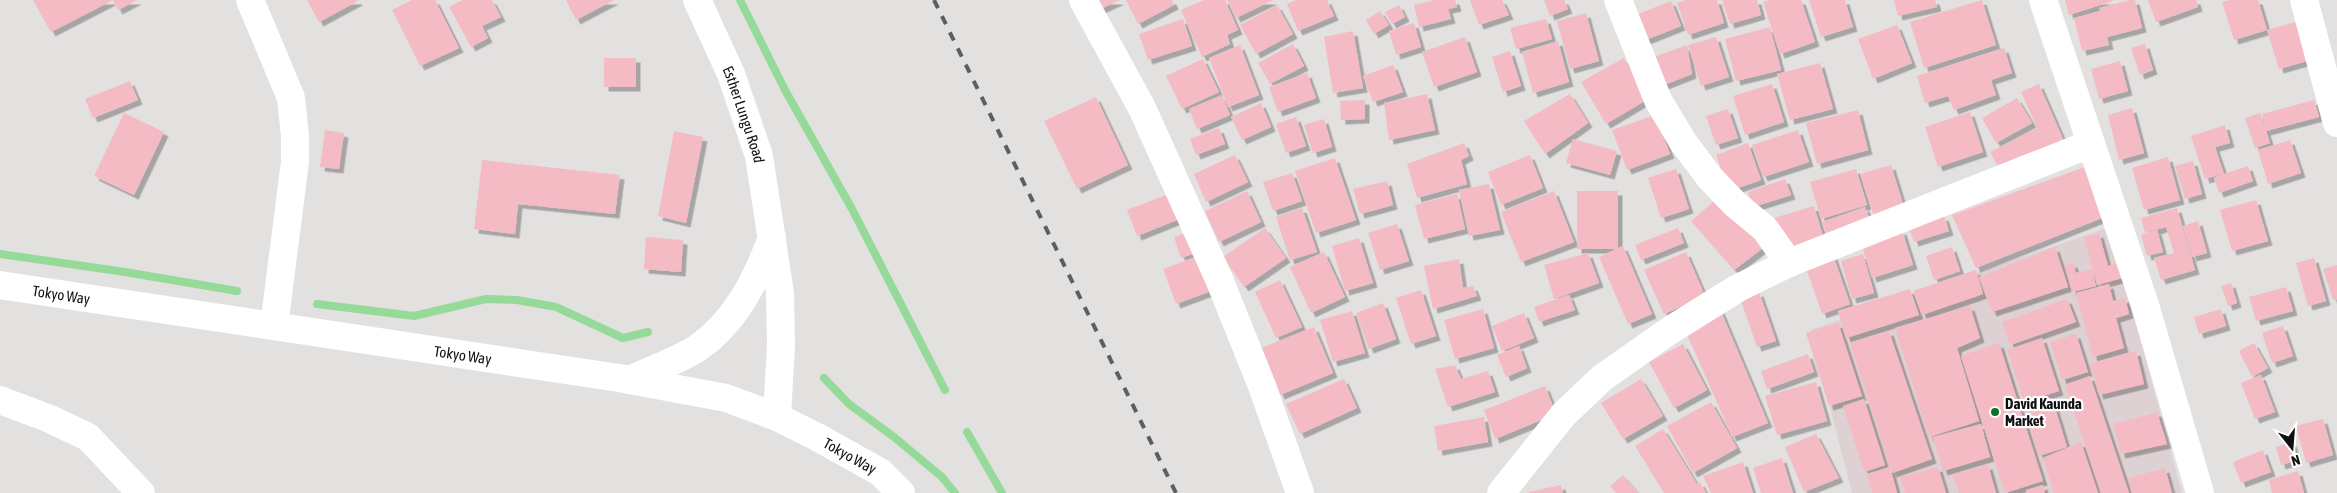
<svg xmlns="http://www.w3.org/2000/svg" width="2337" height="493" font-family="'Asap Condensed',sans-serif">
<style>
.built{fill:#ded1d3}
.lines{fill:none;stroke-linecap:round;stroke-linejoin:round}
.stream{stroke:#96da99;stroke-width:8}
.building{fill:#f5bbc5;filter:url(#shadow)}
.minor{stroke:#fff;stroke-width:28}
.major{stroke:#fff;stroke-width:28}
.rail{stroke:#5f5e5e;stroke-width:4;stroke-dasharray:9 9;stroke-linecap:butt}
.poi-dot{fill:#0d7223;stroke:#fff;stroke-width:2}
.labels{text-anchor:middle;dominant-baseline:central;stroke-width:4.5;stroke-linejoin:round;paint-order:stroke}
.street-label{font-size:15px;fill:#111010;stroke:#fff}
.poi-label{font-size:15px;font-weight:bold;fill:#111010;stroke:#fff;text-anchor:start}
</style>
<defs>
<filter id="shadow"><feDropShadow dx="4.5" dy="4.5" stdDeviation="0" flood-color="#0004"/></filter>
</defs>
<rect width="100%" height="100%" fill="#e3e0e0"/>
<polygon class="built" points="2110,227 2182,493 1852,493 1810,330"/>
<g class="lines">
<g class="stream">
<polyline points="740,0 785,90 852,209 945,390"/>
<polyline points="0,254 125,272 237,291"/>
<polyline points="317,304 414,316 486,299 517,300 556,307 623,338 648,332"/>
<polyline points="824,378 849,404 894,437 942,477 955,493"/>
<polyline points="967,432 1002,493"/>
</g>
</g>
<g class="building">
<polygon points="33,0 113,0 51,32"/>
<polygon points="113,0 137,0 118,10"/>
<polygon points="307,0 358,0 358,1 319,22"/>
<polygon points="412,0 435,0 459,48 420,66 392,10"/>
<polygon points="463,0 492,0 501,17 482,26 488,38 471,47 449,7"/>
<polygon points="566,0 614,0 576,20"/>
<polygon points="1092,0 1120,0 1096,11"/>
<polygon points="1126,0 1172,0 1174,5 1138,24"/>
<polygon points="1204,0 1225,0 1238,30 1227,35 1230,44 1202,57 1181,10"/>
<polygon points="1227,0 1273,0 1236,18"/>
<polygon points="1296,0 1327,0 1334,16 1298,31 1287,4"/>
<polygon points="1434,0 1455,0 1457,7 1448,9 1451,19 1419,27 1414,5"/>
<polygon points="1470,0 1502,0 1509,15 1479,25"/>
<polygon points="1544,0 1564,0 1568,9 1550,16"/>
<polygon points="1686,0 1717,0 1724,23 1688,35 1677,3"/>
<polygon points="1722,0 1757,0 1761,15 1730,24"/>
<polygon points="1770,0 1801,0 1815,42 1780,54 1763,2"/>
<polygon points="1809,0 1845,0 1853,27 1821,37"/>
<polygon points="1894,0 1935,0 1937,7 1898,16"/>
<polygon points="1982,0 1996,45 1924,68 1910,22"/>
<polygon points="2065,0 2113,0 2113,1 2069,15"/>
<polygon points="2130,0 2135,0 2142,28 2107,37 2109,45 2082,51 2074,18 2101,11 2099,8"/>
<polygon points="2148,0 2196,0 2198,7 2156,22"/>
<polygon points="2230,0 2258,0 2267,30 2234,40 2222,2"/>
<polygon points="1671,1 1681,26 1638,43 1628,18"/>
<polygon points="1277,5 1293,34 1256,54 1240,25"/>
<polygon points="1399,5 1405,17 1392,24 1385,12"/>
<polygon points="1380,11 1389,25 1374,34 1366,20"/>
<polygon points="1586,13 1599,61 1570,69 1557,21"/>
<polygon points="1183,19 1192,46 1148,60 1139,34"/>
<polygon points="1546,19 1552,39 1516,49 1510,28"/>
<polygon points="2302,20 2314,59 2279,69 2267,30"/>
<polygon points="1414,23 1421,47 1396,55 1389,31"/>
<polygon points="1897,25 1912,63 1873,79 1858,39"/>
<polygon points="1770,27 1781,70 1736,81 1725,39"/>
<polygon points="1353,31 1363,88 1333,93 1324,37"/>
<polygon points="1465,37 1477,72 1434,87 1422,52"/>
<polygon points="1716,37 1729,77 1701,86 1688,45"/>
<polygon points="1558,41 1569,82 1533,93 1522,52"/>
<polygon points="1293,44 1304,66 1270,84 1258,63"/>
<polygon points="2145,44 2153,70 2140,75 2131,48"/>
<polygon points="1240,45 1259,95 1228,107 1209,58"/>
<polygon points="1687,45 1692,74 1659,87 1648,59"/>
<polygon points="2004,48 2012,73 1991,80 1996,95 1954,110 1948,96 1925,103 1917,76"/>
<polygon points="1510,51 1521,86 1503,92 1492,57"/>
<rect x="604" y="58" width="32" height="29"/>
<polygon points="1624,58 1648,99 1606,124 1581,82"/>
<polygon points="1203,59 1219,92 1182,109 1166,76"/>
<polygon points="2120,61 2128,91 2099,99 2091,69"/>
<polygon points="1820,63 1833,109 1790,120 1777,74"/>
<polygon points="1393,65 1403,92 1373,102 1363,76"/>
<polygon points="1307,73 1316,98 1278,112 1269,87"/>
<polygon points="130,81 138,100 93,118 85,99"/>
<polygon points="1772,84 1784,122 1745,135 1733,96"/>
<polygon points="2039,84 2066,146 2003,176 1990,152 2037,128 2021,92"/>
<polygon points="1427,94 1435,130 1389,140 1384,103"/>
<polygon points="1570,94 1588,123 1545,154 1524,121"/>
<polygon points="1222,95 1230,115 1197,129 1189,109"/>
<polygon points="1096,97 1128,165 1077,189 1044,121"/>
<polygon points="2017,98 2032,123 1996,143 1982,118"/>
<polygon points="1365,100 1365,119 1341,120 1340,101"/>
<polygon points="2314,100 2319,117 2266,131 2270,143 2255,148 2245,118 2260,113 2266,129 2262,114"/>
<polygon points="1261,103 1271,127 1242,140 1231,117"/>
<polygon points="2132,108 2144,153 2119,160 2108,115"/>
<polygon points="1728,109 1738,138 1716,145 1706,116"/>
<polygon points="1858,110 1868,150 1817,164 1806,123"/>
<polygon points="1970,112 1983,152 1938,167 1925,127"/>
<polygon points="124,113 164,132 134,195 94,176"/>
<polygon points="1655,115 1670,154 1627,170 1612,130"/>
<polygon points="1296,117 1306,146 1286,153 1276,124"/>
<polygon points="1324,119 1332,147 1313,153 1304,125"/>
<polygon points="2225,125 2230,143 2215,147 2224,174 2248,166 2253,181 2219,193 2214,178 2222,174 2205,179 2191,136"/>
<polygon points="1219,128 1225,144 1196,155 1190,139"/>
<polygon points="325,130 344,133 339,169 320,167"/>
<polygon points="1798,130 1809,162 1763,177 1752,145"/>
<polygon points="674,131 703,137 686,223 658,216"/>
<polygon points="1573,139 1617,151 1610,175 1566,163"/>
<polygon points="2290,140 2301,173 2268,184 2258,150"/>
<polygon points="1464,143 1469,156 1461,160 1467,184 1417,198 1407,164"/>
<polygon points="1748,143 1761,180 1729,191 1716,155"/>
<polygon points="1235,155 1248,182 1206,202 1194,174"/>
<polygon points="1530,155 1543,188 1501,205 1488,172"/>
<polygon points="2168,157 2180,200 2144,210 2132,168"/>
<polygon points="1335,158 1356,220 1316,233 1295,171"/>
<polygon points="482,160 620,175 615,214 518,204 515,234 474,229"/>
<polygon points="2193,161 2202,194 2185,199 2175,166"/>
<polygon points="1891,165 1906,214 1877,225 1860,174"/>
<polygon points="2090,165 2107,216 1976,268 1952,215"/>
<polygon points="1676,169 1689,209 1661,218 1648,178"/>
<polygon points="1856,169 1867,205 1821,219 1810,182"/>
<polygon points="1292,173 1302,201 1273,211 1263,182"/>
<polygon points="1785,179 1791,195 1753,207 1748,192"/>
<polygon points="1387,181 1393,205 1360,214 1353,189"/>
<polygon points="1489,184 1500,230 1469,236 1459,190"/>
<polygon points="1177,191 1187,216 1137,236 1127,210"/>
<polygon points="1247,191 1261,222 1219,242 1205,211"/>
<polygon points="1554,191 1574,242 1521,262 1501,212"/>
<rect x="1577" y="191" width="41" height="58"/>
<polygon points="1457,194 1465,229 1424,239 1415,205"/>
<polygon points="1720,196 1763,248 1734,270 1691,221"/>
<polygon points="2256,200 2268,241 2232,251 2220,210"/>
<polygon points="1814,206 1825,243 1785,255 1774,218"/>
<polygon points="1865,207 1872,226 1829,242 1822,222"/>
<polygon points="1302,208 1317,252 1290,260 1276,217"/>
<polygon points="2177,208 2195,270 2161,280 2154,258 2174,253 2166,227 2145,233 2141,218"/>
<polygon points="1944,216 1949,231 1914,242 1909,227"/>
<polygon points="2198,221 2207,253 2192,257 2183,226"/>
<polygon points="1397,224 1409,261 1380,270 1368,233"/>
<polygon points="1265,228 1286,258 1244,287 1223,257"/>
<polygon points="1678,228 1684,243 1641,260 1635,245"/>
<polygon points="1195,230 1202,251 1181,258 1174,237"/>
<polygon points="1902,230 1913,265 1872,278 1861,243"/>
<polygon points="2157,230 2163,252 2147,256 2141,235"/>
<polygon points="2099,233 2108,266 2122,262 2126,277 2097,285 2084,237"/>
<polygon points="646,237 683,240 681,272 644,269"/>
<polygon points="1359,238 1373,283 1345,291 1332,246"/>
<polygon points="1623,246 1652,314 1628,324 1599,257"/>
<polygon points="1952,247 1960,271 1934,280 1926,256"/>
<polygon points="2055,247 2068,287 1992,312 1979,277"/>
<polygon points="1324,252 1345,297 1311,313 1290,267"/>
<polygon points="1686,252 1705,296 1664,314 1644,270"/>
<polygon points="1588,253 1599,283 1554,299 1544,265"/>
<polygon points="1863,254 1874,293 1852,299 1841,261"/>
<polygon points="1833,255 1850,304 1822,314 1805,265"/>
<polygon points="1198,256 1211,291 1176,304 1163,269"/>
<polygon points="2314,258 2326,301 2308,306 2296,263"/>
<polygon points="1459,259 1463,288 1473,286 1477,296 1433,309 1424,266"/>
<polygon points="2073,263 2076,273 2092,269 2096,286 2072,292 2065,265"/>
<polygon points="2337,265 2337,299 2333,300 2323,269"/>
<polygon points="1976,270 1983,294 1922,315 1913,291"/>
<polygon points="1280,280 1302,327 1276,338 1255,292"/>
<polygon points="2231,283 2237,303 2228,306 2221,286"/>
<polygon points="2109,284 2113,301 2125,298 2129,314 2116,318 2124,348 2093,357 2076,293"/>
<polygon points="2286,287 2293,311 2256,321 2249,297"/>
<polygon points="1910,289 1919,315 1846,338 1838,311"/>
<polygon points="1421,290 1436,336 1411,344 1396,298"/>
<polygon points="1759,292 1776,341 1757,347 1740,298"/>
<polygon points="1569,295 1575,310 1539,322 1534,307"/>
<polygon points="2067,299 2076,322 2010,345 2002,322"/>
<polygon points="1383,303 1396,339 1369,349 1356,313"/>
<polygon points="1970,306 1980,338 1957,348 1979,421 1929,437 1895,328"/>
<polygon points="1483,309 1494,348 1455,359 1444,320"/>
<polygon points="1720,309 1768,423 1732,437 1685,330"/>
<polygon points="2221,309 2226,326 2199,334 2194,317"/>
<polygon points="1352,311 1365,353 1333,362 1320,320"/>
<polygon points="1524,313 1534,338 1502,351 1492,326"/>
<polygon points="1838,323 1862,396 1829,406 1806,333"/>
<polygon points="2283,326 2293,356 2272,363 2262,333"/>
<polygon points="1314,327 1333,373 1280,395 1261,348"/>
<polygon points="1889,331 1932,459 1892,473 1850,343"/>
<polygon points="2076,334 2088,372 2062,380 2050,342"/>
<polygon points="2042,338 2059,391 2024,402 2007,350"/>
<polygon points="1999,343 2043,481 2005,493 1961,356"/>
<polygon points="2254,343 2268,368 2252,377 2239,351"/>
<polygon points="1683,344 1707,390 1674,408 1649,362"/>
<polygon points="1519,346 1527,368 1506,377 1497,355"/>
<polygon points="2136,351 2144,384 2099,395 2090,364"/>
<polygon points="1808,354 1814,372 1767,389 1761,371"/>
<polygon points="1455,365 1461,379 1488,371 1495,392 1448,407 1435,369"/>
<polygon points="2261,375 2275,412 2255,419 2241,383"/>
<polygon points="2090,376 2129,493 2101,493 2065,385"/>
<polygon points="1344,379 1357,408 1300,434 1286,404"/>
<polygon points="1641,379 1663,416 1623,439 1601,403"/>
<polygon points="1816,382 1827,421 1777,435 1765,396"/>
<polygon points="1545,386 1556,414 1495,439 1484,410"/>
<polygon points="2052,398 2067,447 2039,456 2024,407"/>
<polygon points="1864,399 1885,465 1864,472 1843,406"/>
<polygon points="1711,402 1737,448 1693,473 1667,426"/>
<polygon points="2157,412 2167,444 2121,454 2113,424"/>
<polygon points="1484,417 1488,442 1438,451 1434,426"/>
<polygon points="2323,419 2333,455 2306,463 2296,426"/>
<polygon points="1981,424 1990,457 1943,471 1933,437"/>
<polygon points="1663,429 1697,484 1700,482 1706,493 1664,493 1635,446"/>
<polygon points="1816,434 1839,478 1804,492 1785,447"/>
<polygon points="2081,442 2098,493 2054,493 2043,458"/>
<polygon points="2292,442 2298,460 2281,465 2276,447"/>
<polygon points="2263,450 2271,472 2241,483 2233,462"/>
<polygon points="1782,458 1793,493 1761,493 1753,468"/>
<polygon points="1743,462 1753,493 1711,493 1703,476"/>
<polygon points="1988,465 1996,493 1959,493 1953,475"/>
<polygon points="1890,467 1897,493 1872,493 1867,474"/>
<polygon points="1938,467 1946,493 1905,493 1900,477"/>
<polygon points="2165,468 2172,493 2132,493 2128,478"/>
<polygon points="2298,471 2304,493 2272,493 2269,480"/>
<polygon points="1623,475 1638,493 1616,493 1610,486"/>
<polygon points="1561,485 1563,493 1529,493 1529,492"/>
<polygon points="2043,485 2045,493 2026,493 2026,490"/>
</g>
<g class="lines">
<g class="minor">
<polyline points="250,0 291,98 295,136 295,162 274,326"/>
<path id="s1" d="M697 0 731 74 759 156 780 293 781 345 777 417"/>
<polyline points="1083,0 1142,108 1219,279 1262,386 1300,493"/>
<polyline points="1618,0 1658,100 1683,142 1710,178 1735,204 1765,229 1789,263"/>
<polyline points="2043,0 2145,305 2200,493"/>
<polyline points="2304,0 2337,123"/>
<path d="M629 380C649 371 682 359 699 347 736 321 756 280 772 238"/>
<polyline points="0,400 48,418 88,437 141,493"/>
<polyline points="1501,493 1564,414 1602,378 1669,331 1738,288 1789,263 2090,144"/>
</g>
<path class="major" id="s2" d="M0 285 619 378 726 398 777 417 817 437 880 472 901 493"/>
<polyline class="rail" points="934,0 1176,493"/>
</g>
<circle class="poi-dot" cx="1995" cy="412" r="5"/>
<g class="labels">
<g class="street-label">
<text stroke="none"><textPath href="#s1" startOffset="124">Esther Lungu Road</textPath></text>
<text stroke="none"><textPath href="#s2" startOffset="62">Tokyo Way</textPath></text>
<text stroke="none"><textPath href="#s2" startOffset="468">Tokyo Way</textPath></text>
<text stroke="none"><textPath href="#s2" startOffset="872">Tokyo Way</textPath></text>
</g>
<g class="poi-label">
<text x="2005" y="403">David Kaunda<tspan x="2005" dy="17">Market</tspan></text>
</g>
</g>
<g transform="translate(2292 448) rotate(163)" stroke="#ffffff" stroke-width="4" paint-order="stroke">
<path d="M0-4L9 19L0 12L-9 19Z" fill="#111010"/>
<text y="-8" font-size="14" font-weight="bold" text-anchor="middle" fill="#111010">N</text>
</g>
</svg>
